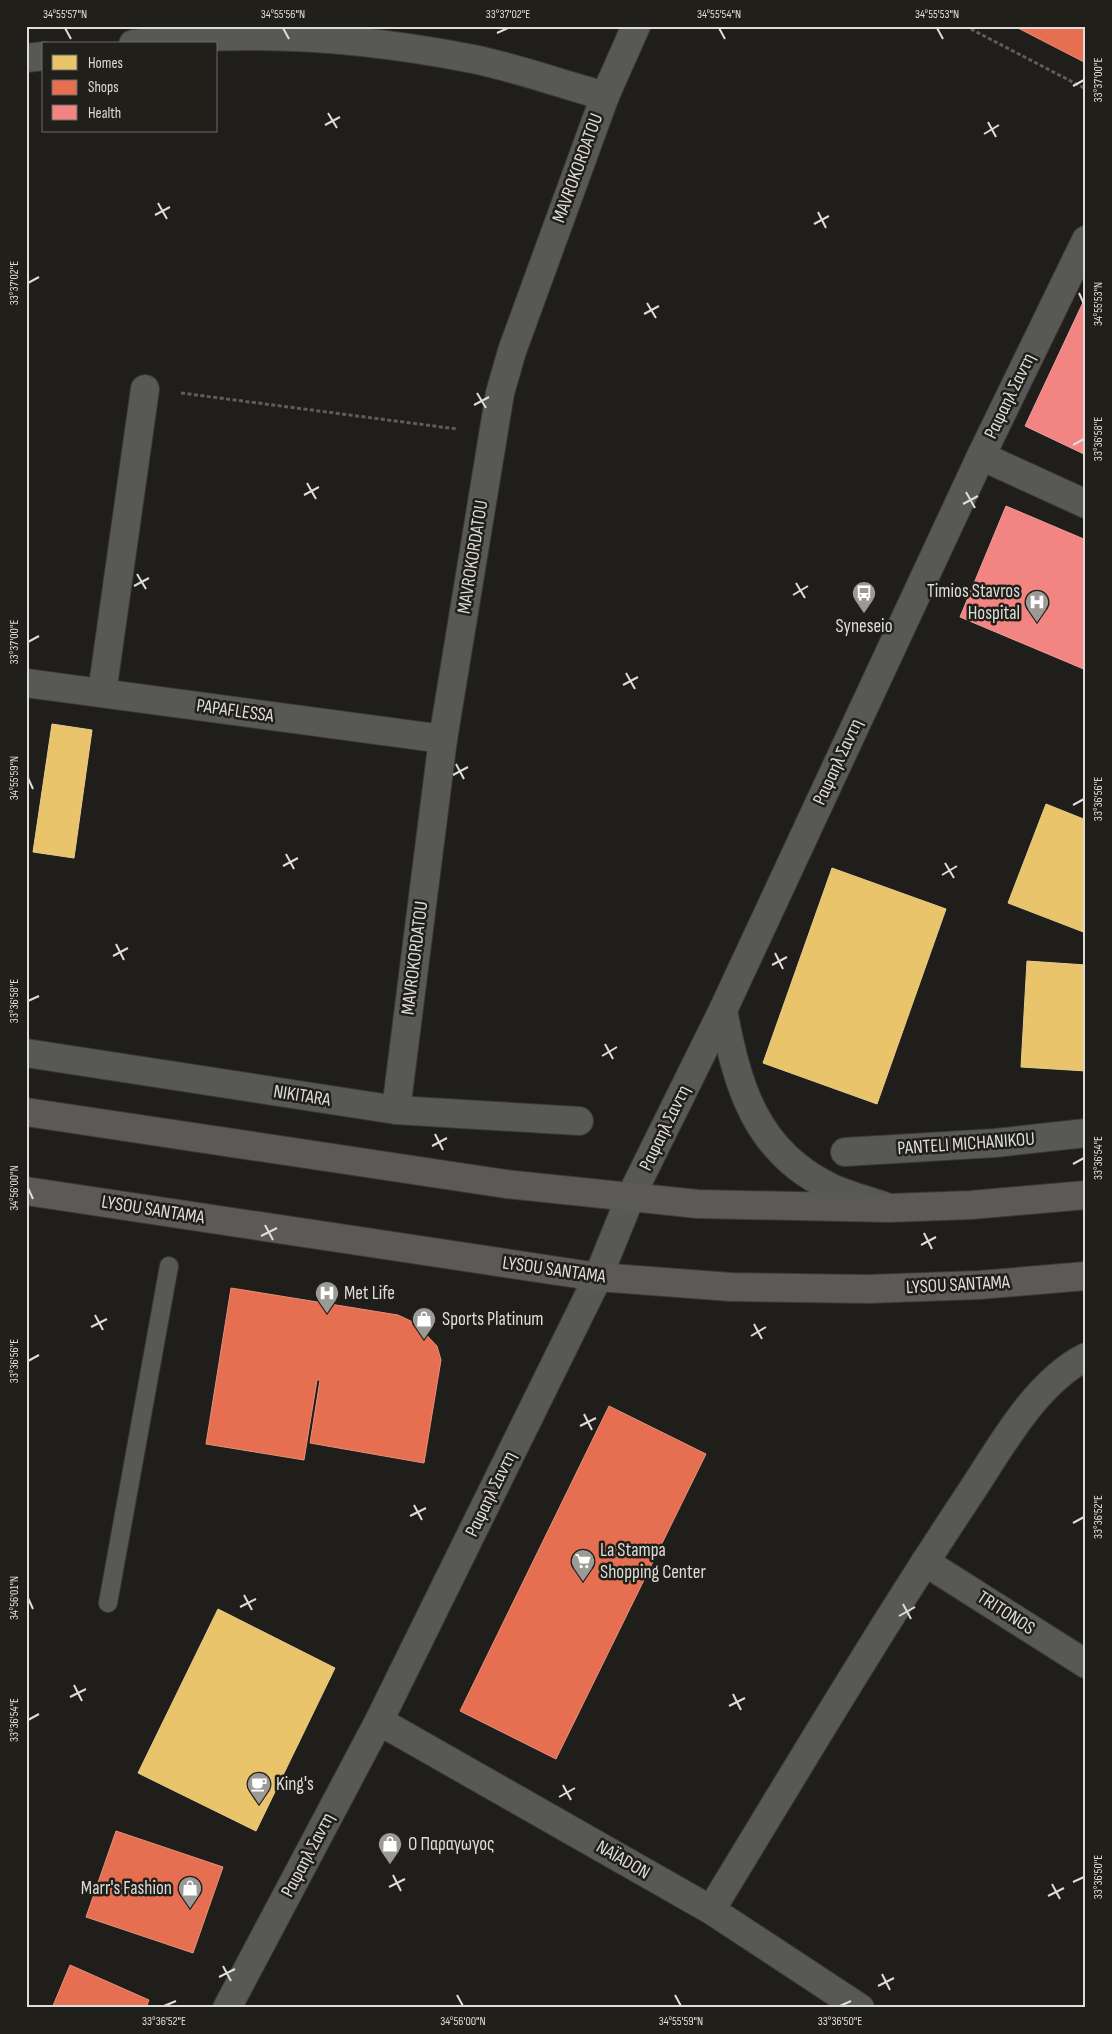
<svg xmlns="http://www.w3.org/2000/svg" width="1112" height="2034" font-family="'Sofia Sans Condensed',sans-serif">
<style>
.homes{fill:#e9c46a;stroke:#e6cc8b}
.shops{fill:#e76f51;stroke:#e4907a}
.health{fill:#f28482;stroke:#ec9f9c}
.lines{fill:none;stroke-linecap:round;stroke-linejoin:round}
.service-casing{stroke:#3a3936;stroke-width:20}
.minor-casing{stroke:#3a3936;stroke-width:30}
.tertiary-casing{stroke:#3a3936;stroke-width:30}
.secondary-casing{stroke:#3a3936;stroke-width:30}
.path{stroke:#5e5d5c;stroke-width:3;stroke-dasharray:4 2.5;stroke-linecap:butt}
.service{stroke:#585856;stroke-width:18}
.minor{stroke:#585856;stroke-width:28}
.tertiary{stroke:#585856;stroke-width:28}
.secondary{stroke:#5b5a58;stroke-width:28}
.ticks{fill:none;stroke:#deddd9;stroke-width:2}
.labels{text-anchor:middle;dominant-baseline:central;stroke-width:5;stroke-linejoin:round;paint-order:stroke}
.street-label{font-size:19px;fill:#deddd9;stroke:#211f1a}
.poi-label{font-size:19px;fill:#deddd9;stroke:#211f1a;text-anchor:start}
.neatline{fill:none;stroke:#deddd9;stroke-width:2}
.ticks-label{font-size:12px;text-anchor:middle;fill:#deddd9}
</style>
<rect width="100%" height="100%" fill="#201e1b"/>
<g class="homes">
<polygon points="52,724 92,730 74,858 33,852"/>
<polygon points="1046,804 1086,820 1086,933 1008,903"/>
<polygon points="832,868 946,909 877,1104 763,1063"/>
<polygon points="1027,961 1086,965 1086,1071 1021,1067"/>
<polygon points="218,1609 335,1668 256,1831 138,1773"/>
</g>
<g class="shops">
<polygon points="1014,26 1086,26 1086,63"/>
<polygon points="231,1288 398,1315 415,1323 437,1346 441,1360 424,1463 310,1443 320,1380 317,1380 304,1460 206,1444"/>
<polygon points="609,1406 706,1454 556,1759 460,1711"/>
<polygon points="116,1831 223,1867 193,1953 86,1917"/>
<polygon points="70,1965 149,2000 146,2008 52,2008"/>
</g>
<g class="health">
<polygon points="1086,296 1086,455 1025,426"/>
<polygon points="1006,506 1086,540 1086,670 960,617"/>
</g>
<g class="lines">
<g class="service-casing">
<polyline id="service" points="108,1603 169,1266"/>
</g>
<g class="minor-casing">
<g id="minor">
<path d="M133 44C247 28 361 37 473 59 517 68 561 84 605 96"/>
<polyline points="26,58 44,56"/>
<polyline points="981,456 1086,504"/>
<polyline points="26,683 443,739"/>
<polyline points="102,693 145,389"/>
<polyline points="26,1053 396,1110 579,1121"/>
<polyline points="396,1110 443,739 500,393 512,351 605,96 636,26"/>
<polyline points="845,1152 995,1143 1086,1133"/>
<polyline points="925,1562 1086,1664"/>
<polyline points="379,1721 711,1910 860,2008"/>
<path d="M711 1910C794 1774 875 1637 963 1504 996 1456 1032 1384 1086 1357"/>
</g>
</g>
<g class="tertiary-casing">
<g id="tertiary">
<path d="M723 1010C737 1085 755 1151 830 1187 847 1195 866 1200 884 1206"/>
<polyline points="227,2008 379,1721 598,1277 630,1198 723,1010 981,456 1086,240"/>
</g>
</g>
<g class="secondary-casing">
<g id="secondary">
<polyline points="26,1112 506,1184 698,1204 889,1208 971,1205 1086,1195"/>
<polyline points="26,1191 598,1277 731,1287 868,1289 979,1285 1086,1276"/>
</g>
</g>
<g class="path">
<polyline points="965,26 1086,89"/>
<polyline points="181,393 457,429"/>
</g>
<use href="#service" class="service"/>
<use href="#minor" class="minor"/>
<use href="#tertiary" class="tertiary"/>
<use href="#secondary" class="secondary"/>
</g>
<path class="ticks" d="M65 28 71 39M283 28 289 39M719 28 725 39M937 28 943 39M497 33 508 28M1073 86 1084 80M328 113 337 128M988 122 996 137M325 125 340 117M984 134 999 125M158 203 167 219M818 212 826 228M155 215 170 207M814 224 829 216M28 283 39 277M1079 293 1084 304M647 303 656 318M644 314 659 306M477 393 486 408M474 405 489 397M1073 445 1084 439M307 483 316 499M966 492 975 508M304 495 319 487M963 504 978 496M137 574 146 589M796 583 805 598M134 586 149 578M793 595 808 586M28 642 39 636M626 673 635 689M623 685 638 677M456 764 464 779M453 775 468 767M28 778 33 789M1073 805 1084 799M286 854 294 869M945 863 954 878M283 866 298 858M942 875 957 866M116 944 124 960M775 953 783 969M113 956 128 948M772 965 787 957M28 1001 39 996M605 1044 613 1059M602 1056 617 1047M435 1134 443 1150M432 1146 447 1138M1073 1164 1084 1158M28 1188 33 1199M265 1225 273 1240M924 1233 932 1249M261 1236 277 1228M921 1245 936 1237M95 1315 103 1330M754 1324 762 1339M91 1327 107 1319M751 1336 766 1327M28 1361 39 1355M584 1414 592 1430M580 1426 596 1418M414 1505 422 1520M410 1516 426 1508M1073 1523 1084 1517M244 1595 252 1610M28 1598 33 1609M903 1604 911 1619M240 1607 256 1599M899 1616 915 1607M74 1685 82 1701M733 1694 741 1710M70 1697 86 1689M729 1706 745 1698M28 1720 39 1714M563 1785 571 1800M559 1797 575 1788M393 1875 401 1891M1073 1882 1084 1877M1052 1884 1060 1899M389 1887 405 1879M1048 1896 1064 1888M223 1966 231 1981M882 1974 890 1990M219 1977 235 1969M878 1986 894 1978M457 1995 463 2006M675 1995 681 2006M164 2006 176 2001M840 2006 851 2001"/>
<defs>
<g id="bus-pin" transform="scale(1.25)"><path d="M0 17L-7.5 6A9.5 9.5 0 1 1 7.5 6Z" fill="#9c9a96" stroke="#211f1a"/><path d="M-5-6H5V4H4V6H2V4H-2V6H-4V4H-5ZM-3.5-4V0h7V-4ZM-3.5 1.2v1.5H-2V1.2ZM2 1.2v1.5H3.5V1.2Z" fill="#fff"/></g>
<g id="hospital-pin" transform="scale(1.25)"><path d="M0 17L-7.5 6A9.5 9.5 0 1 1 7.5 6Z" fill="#9c9a96" stroke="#211f1a"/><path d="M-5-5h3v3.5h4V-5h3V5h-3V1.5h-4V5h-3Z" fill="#fff"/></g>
<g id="shop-pin" transform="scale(1.25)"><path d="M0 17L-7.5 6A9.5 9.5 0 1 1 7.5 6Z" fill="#9c9a96" stroke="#211f1a"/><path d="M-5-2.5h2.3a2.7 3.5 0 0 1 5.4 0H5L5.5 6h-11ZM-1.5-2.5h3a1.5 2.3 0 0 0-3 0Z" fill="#fff"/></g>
<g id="supermarket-pin" transform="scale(1.25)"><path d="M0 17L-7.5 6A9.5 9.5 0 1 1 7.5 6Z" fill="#9c9a96" stroke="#211f1a"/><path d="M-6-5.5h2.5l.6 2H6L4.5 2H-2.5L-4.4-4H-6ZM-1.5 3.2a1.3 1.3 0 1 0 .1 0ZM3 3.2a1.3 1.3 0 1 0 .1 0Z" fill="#fff"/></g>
<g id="cafe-pin" transform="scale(1.25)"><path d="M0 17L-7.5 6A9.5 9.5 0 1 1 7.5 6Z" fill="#9c9a96" stroke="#211f1a"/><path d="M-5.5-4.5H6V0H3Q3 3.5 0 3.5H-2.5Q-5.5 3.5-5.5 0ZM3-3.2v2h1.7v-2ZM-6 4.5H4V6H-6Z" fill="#fff"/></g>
</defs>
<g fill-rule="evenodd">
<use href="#bus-pin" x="864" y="593"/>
<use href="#hospital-pin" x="1037" y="602"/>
<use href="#hospital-pin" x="327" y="1293"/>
<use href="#shop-pin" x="424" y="1319"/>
<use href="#supermarket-pin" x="583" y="1561"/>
<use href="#cafe-pin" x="259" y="1784"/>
<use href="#shop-pin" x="390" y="1844"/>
<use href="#shop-pin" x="190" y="1888"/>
</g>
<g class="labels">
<g class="street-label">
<text transform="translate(578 168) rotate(-70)">MAVROKORDATOU</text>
<text transform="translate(1010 396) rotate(-64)">Ραφαηλ Σαντη</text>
<text transform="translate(473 557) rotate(-81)">MAVROKORDATOU</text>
<text transform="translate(235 711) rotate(8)">PAPAFLESSA</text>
<text transform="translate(838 762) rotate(-65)">Ραφαηλ Σαντη</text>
<text transform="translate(415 958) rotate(-83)">MAVROKORDATOU</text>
<text transform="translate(302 1096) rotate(9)">NIKITARA</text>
<text transform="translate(665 1128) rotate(-64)">Ραφαηλ Σαντη</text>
<text transform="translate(966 1144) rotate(-4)">PANTELI MICHANIKOU</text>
<text transform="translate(153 1210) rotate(9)">LYSOU SANTAMA</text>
<text transform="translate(554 1270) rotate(8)">LYSOU SANTAMA</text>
<text transform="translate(958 1285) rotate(-3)">LYSOU SANTAMA</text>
<text transform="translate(491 1494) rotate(-64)">Ραφαηλ Σαντη</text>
<text transform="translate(1006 1613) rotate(33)">TRITONOS</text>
<text transform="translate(308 1855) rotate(-62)">Ραφαηλ Σαντη</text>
<text transform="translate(623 1860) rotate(30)">NAÏADON</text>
</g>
<g class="poi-label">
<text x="1020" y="591" text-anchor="end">Timios Stavros<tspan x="1020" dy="22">Hospital</tspan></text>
<text x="864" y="626" text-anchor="middle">Syneseio</text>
<text x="344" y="1293">Met Life</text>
<text x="442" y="1319">Sports Platinum</text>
<text x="600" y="1550">La Stampa<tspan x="600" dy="22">Shopping Center</tspan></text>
<text x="276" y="1784">King's</text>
<text x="408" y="1844">Ο Παραγωγος</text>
<text x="172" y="1888" text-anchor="end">Marr's Fashion</text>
</g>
</g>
<rect width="1112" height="2034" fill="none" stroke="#211f1a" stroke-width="55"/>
<rect x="42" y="42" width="175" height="90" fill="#211f1a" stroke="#6d6b66"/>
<rect x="52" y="55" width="25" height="15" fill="#e9c46a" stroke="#6d6b66"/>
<text x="88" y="68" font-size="15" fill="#deddd9">Homes</text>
<rect x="52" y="80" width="25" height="15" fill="#e76f51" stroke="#6d6b66"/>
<text x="88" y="92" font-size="15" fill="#deddd9">Shops</text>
<rect x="52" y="105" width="25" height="15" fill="#f28482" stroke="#6d6b66"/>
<text x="88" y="118" font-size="15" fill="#deddd9">Health</text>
<rect x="28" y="28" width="1056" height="1978" class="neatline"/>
<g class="ticks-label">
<text x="65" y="18">34°55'57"N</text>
<text x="283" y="18">34°55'56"N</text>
<text x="508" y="18">33°37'02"E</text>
<text x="719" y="18">34°55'54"N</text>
<text x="937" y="18">34°55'53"N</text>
<text transform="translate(1098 80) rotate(-90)" y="4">33°37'00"E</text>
<text transform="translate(14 283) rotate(-90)" y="4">33°37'02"E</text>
<text transform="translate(1098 304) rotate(-90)" y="4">34°55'53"N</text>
<text transform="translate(1098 439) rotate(-90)" y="4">33°36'58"E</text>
<text transform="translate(14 642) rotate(-90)" y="4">33°37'00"E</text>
<text transform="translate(14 778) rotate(-90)" y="4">34°55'59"N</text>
<text transform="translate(1098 799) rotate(-90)" y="4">33°36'56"E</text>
<text transform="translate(14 1001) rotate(-90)" y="4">33°36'58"E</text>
<text transform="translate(1098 1158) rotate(-90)" y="4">33°36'54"E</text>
<text transform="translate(14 1188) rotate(-90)" y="4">34°56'00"N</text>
<text transform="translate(14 1361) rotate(-90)" y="4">33°36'56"E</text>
<text transform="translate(1098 1517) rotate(-90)" y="4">33°36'52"E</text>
<text transform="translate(14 1598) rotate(-90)" y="4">34°56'01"N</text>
<text transform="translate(14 1720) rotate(-90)" y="4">33°36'54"E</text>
<text transform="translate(1098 1877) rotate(-90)" y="4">33°36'50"E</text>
<text x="164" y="2025">33°36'52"E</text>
<text x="463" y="2025">34°56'00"N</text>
<text x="681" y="2025">34°55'59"N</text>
<text x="840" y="2025">33°36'50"E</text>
</g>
</svg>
